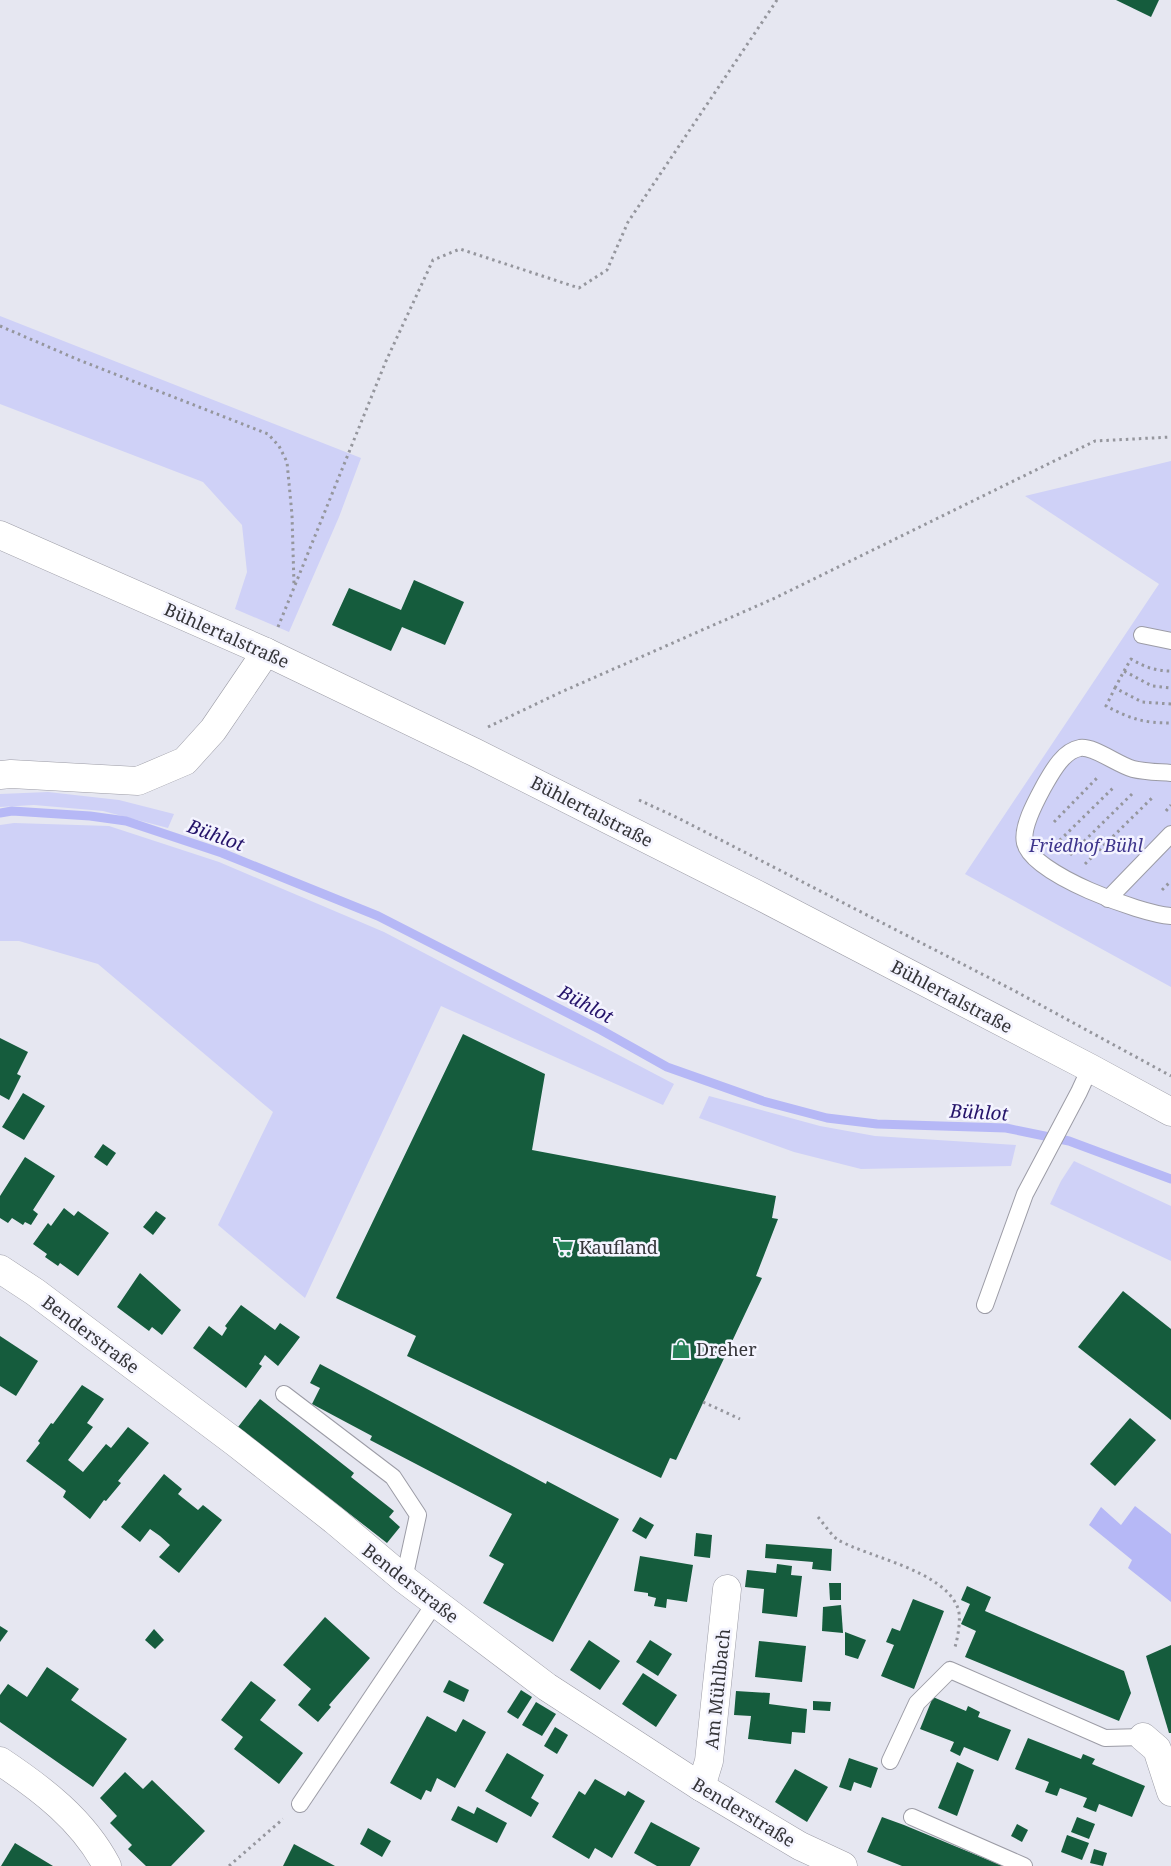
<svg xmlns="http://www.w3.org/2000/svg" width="1171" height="1866" font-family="'Noto Serif',serif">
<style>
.green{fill:#cfd1f7}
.water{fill:#b6b8f6}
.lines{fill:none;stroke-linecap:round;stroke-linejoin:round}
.stream{stroke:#b6b8f6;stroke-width:9}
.building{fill:#155c3d}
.lane-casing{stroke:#9c9ca6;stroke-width:18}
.street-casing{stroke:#9c9ca6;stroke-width:29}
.secondary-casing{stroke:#9c9ca6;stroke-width:29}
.path{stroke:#95969d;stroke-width:3;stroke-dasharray:2.5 4;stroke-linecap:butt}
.lane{stroke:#fff;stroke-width:16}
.street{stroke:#fff;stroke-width:28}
.secondary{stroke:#fff;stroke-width:28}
.labels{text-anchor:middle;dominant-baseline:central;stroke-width:5;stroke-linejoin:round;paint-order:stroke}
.street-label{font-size:18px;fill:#353539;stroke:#f4f4ff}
.park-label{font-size:18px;font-style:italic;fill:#3e358c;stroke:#f4f4ff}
.poi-label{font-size:18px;fill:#353539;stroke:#f4f4ff;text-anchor:start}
.water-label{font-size:19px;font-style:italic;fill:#25146a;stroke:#f4f4ff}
</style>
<rect width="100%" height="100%" fill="#e6e7f1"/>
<g class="green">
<polygon points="0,316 361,458 339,517 289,632 235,609 247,572 242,525 203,482 0,404"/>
<polygon points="1171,461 1171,987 965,874 1159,584 1025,496"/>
<polygon points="48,792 119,800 174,814 168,828 103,811 34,805 0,807 0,794"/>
<polygon points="14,823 109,826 219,862 384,932 674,1084 663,1105 441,1006 305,1298 218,1225 273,1112 98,964 19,941 0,941 0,825"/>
<polygon points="709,1096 820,1126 875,1136 1016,1145 1011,1166 861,1169 794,1152 699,1118"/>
<polygon points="1074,1161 1171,1206 1171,1261 1050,1204 1061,1181"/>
</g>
<polygon class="water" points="1135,1506 1171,1534 1171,1602 1128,1568 1132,1560 1089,1525 1101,1507 1121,1525"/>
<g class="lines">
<polyline class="stream" points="0,813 12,811 90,816 126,821 222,853 378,916 601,1030 667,1067 763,1101 827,1118 877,1124 1006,1128 1069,1141 1171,1179"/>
</g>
<g class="building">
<polygon points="1116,0 1159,0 1151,17"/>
<polygon points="414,580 464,602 445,645 402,627 391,651 332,625 349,588 401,610"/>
<polygon points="463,1034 545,1074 532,1150 776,1196 772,1218 778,1219 756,1276 762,1278 676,1460 670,1458 661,1478 407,1356 416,1336 336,1298"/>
<polygon points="0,1038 28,1052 17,1074 21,1076 9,1100 0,1095"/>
<polygon points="23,1093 45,1106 24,1140 2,1127"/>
<polygon points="103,1144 116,1153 107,1166 94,1157"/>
<polygon points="25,1157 55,1176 33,1210 38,1214 31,1225 25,1222 23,1225 12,1218 8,1223 0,1218 0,1196"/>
<polygon points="64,1208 74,1216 78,1211 109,1233 78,1276 60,1263 58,1266 45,1257 47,1254 33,1244 48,1223 51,1226"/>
<polygon points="156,1211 166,1218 153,1235 143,1227"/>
<polygon points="140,1273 181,1310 162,1335 152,1327 149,1331 117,1307"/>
<polygon points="1123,1291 1171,1329 1171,1420 1078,1347"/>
<polygon points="241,1305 275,1330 280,1323 300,1337 278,1366 265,1355 259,1364 262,1366 246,1388 193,1348 209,1326 222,1336 227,1328 225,1326"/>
<polygon points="0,1336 38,1361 16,1396 0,1386"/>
<polygon points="320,1364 546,1484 547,1481 619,1519 553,1642 483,1603 504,1564 489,1556 512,1514 370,1440 372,1436 312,1404 320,1388 310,1383"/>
<polygon points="82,1385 104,1399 87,1423 93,1427 68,1460 83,1472 106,1444 111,1448 128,1427 149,1443 118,1481 121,1483 106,1501 104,1500 90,1519 63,1497 66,1491 26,1461 40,1443 38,1441 51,1423 53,1424"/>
<polygon points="260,1399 354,1473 351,1477 394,1511 389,1517 400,1527 387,1543 238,1427"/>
<polygon points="1130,1418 1156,1440 1115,1486 1090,1464"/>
<polygon points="164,1474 182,1489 178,1494 198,1510 203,1505 222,1520 179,1573 159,1557 170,1545 160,1536 150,1529 140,1542 121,1527"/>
<polygon points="640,1517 654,1525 646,1539 632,1531"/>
<polygon points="696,1533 712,1535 710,1558 694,1556"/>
<polygon points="766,1544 832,1549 831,1571 812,1569 813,1562 765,1558"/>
<polygon points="640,1556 693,1565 687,1602 667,1599 666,1608 654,1606 656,1598 648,1596 648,1593 634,1591"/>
<polygon points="777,1564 792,1566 791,1575 802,1576 797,1617 762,1613 764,1589 745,1587 747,1570 776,1573"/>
<polygon points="829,1583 841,1583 841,1600 830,1600"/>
<polygon points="967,1586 991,1597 985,1611 1124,1671 1131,1693 1119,1721 965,1657 976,1631 961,1624 970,1604 961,1600"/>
<polygon points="913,1599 944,1611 914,1689 881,1676 894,1645 886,1642 892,1628 900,1631"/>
<polygon points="841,1605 843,1633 822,1631 823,1607"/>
<polygon points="325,1617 370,1658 329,1705 331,1707 318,1722 298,1705 311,1689 283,1665"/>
<polygon points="0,1626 8,1631 0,1642"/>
<polygon points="154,1629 164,1640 155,1649 145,1640"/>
<polygon points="845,1632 866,1640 858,1659 845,1655"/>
<polygon points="589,1640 620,1661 600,1690 570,1670"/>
<polygon points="650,1640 672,1654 658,1676 636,1662"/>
<polygon points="759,1641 806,1646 802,1682 755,1677"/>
<polygon points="1171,1645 1171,1733 1169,1733 1146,1656"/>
<polygon points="47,1667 79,1689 71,1700 127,1739 93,1787 0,1722 0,1695 8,1684 27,1697"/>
<polygon points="643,1673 677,1695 656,1727 622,1704"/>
<polygon points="449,1680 469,1690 464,1702 443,1692"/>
<polygon points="251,1681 276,1700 260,1720 303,1753 279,1784 234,1749 243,1737 221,1720"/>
<polygon points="521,1690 532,1697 518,1719 507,1712"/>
<polygon points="736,1691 770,1693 769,1704 807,1709 805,1733 792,1732 791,1744 748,1739 751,1716 734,1715"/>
<polygon points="933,1697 966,1711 968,1706 980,1712 978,1717 1011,1730 998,1761 964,1747 960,1756 950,1751 954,1742 920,1729"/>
<polygon points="813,1701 831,1702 830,1711 813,1710"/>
<polygon points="536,1702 556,1714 542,1736 522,1725"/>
<polygon points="427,1716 456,1732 463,1719 486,1732 455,1788 437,1778 431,1792 426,1790 421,1800 390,1783"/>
<polygon points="555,1727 568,1735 557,1754 544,1746"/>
<polygon points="1028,1738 1081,1759 1083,1754 1095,1759 1092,1764 1145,1786 1132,1817 1099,1804 1096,1812 1083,1807 1087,1798 1060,1788 1057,1796 1045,1792 1049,1782 1015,1769"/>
<polygon points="507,1753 544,1775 531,1798 539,1803 531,1817 485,1791"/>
<polygon points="849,1758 878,1768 871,1788 854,1782 851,1791 839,1787"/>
<polygon points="957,1762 974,1770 957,1816 938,1808"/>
<polygon points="795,1769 828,1787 807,1822 775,1802"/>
<polygon points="125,1772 143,1789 152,1780 205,1831 171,1866 146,1866 128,1849 132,1845 110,1823 117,1816 100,1798"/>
<polygon points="595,1779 625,1796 628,1791 645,1801 612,1858 595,1848 589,1859 552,1837 579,1791 585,1795"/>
<polygon points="458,1806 474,1814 477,1807 507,1823 497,1843 451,1820"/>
<polygon points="882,1817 904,1825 1003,1866 902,1866 867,1852"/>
<polygon points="1077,1817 1095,1824 1089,1839 1071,1832"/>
<polygon points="651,1822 700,1848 690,1866 657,1866 634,1853"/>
<polygon points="1017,1824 1028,1830 1022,1842 1011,1836"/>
<polygon points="368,1828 391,1841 382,1857 360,1844"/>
<polygon points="1067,1835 1089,1843 1082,1860 1061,1852"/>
<polygon points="15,1843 53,1866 1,1866"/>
<polygon points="294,1844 335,1866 283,1866"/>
<polygon points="1094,1849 1107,1853 1103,1866 1090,1863"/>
</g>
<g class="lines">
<g class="lane-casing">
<g id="lane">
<polyline points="1142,635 1171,641"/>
<path d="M1171 773C1159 772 1145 772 1133 769 1118 765 1094 746 1080 748 1063 751 1052 772 1044 786 1037 799 1021 827 1025 843 1032 874 1140 914 1171 916"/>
<polyline points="1108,899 1171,834"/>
<polyline points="985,1305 1025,1194 1079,1092 1090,1068"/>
<polyline points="284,1394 393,1477 418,1515 404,1579"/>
<polyline points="890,1761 917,1703 950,1670 1105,1738 1143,1737"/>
<polyline points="300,1804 435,1603"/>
<polyline points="912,1817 1024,1866"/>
</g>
</g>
<g class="street-casing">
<g id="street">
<polyline points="0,775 11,774 138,781 185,761 213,730 266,652"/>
<polyline points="0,1269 35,1292 236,1443 334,1520 404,1579 547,1687 701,1787 800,1846 843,1866"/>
<polyline points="1143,1737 1157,1749 1171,1792"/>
<path d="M0 1761C42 1789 83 1820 107 1866"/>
<polyline points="701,1787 709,1761 727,1589"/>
</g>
</g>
<g class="secondary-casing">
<polyline id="secondary" points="0,535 266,652 474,752 760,896 1090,1068 1171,1112"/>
</g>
<g class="path">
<polyline points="0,326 79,360 268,434 279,446 287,462 292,515 294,585"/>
<polyline points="278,627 386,361 433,260 460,249 579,288 607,270 628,222 777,0"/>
<path d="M1124 671 1131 659C1144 667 1156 671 1171 671"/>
<polyline points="1115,688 1124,671 1152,686 1171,688"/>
<path d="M1171 704 1142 702 1115 688 1106 706C1131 719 1143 723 1171 723"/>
<polyline points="488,727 559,693 775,598 1095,441 1171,437"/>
<polyline points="639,800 680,819 1013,990 1171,1076"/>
<polyline points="1166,811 1171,805"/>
<polyline points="1054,822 1097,778"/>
<polyline points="1055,845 1115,786"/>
<polyline points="1070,855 1133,793"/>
<polyline points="1085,864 1154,796"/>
<polyline points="1162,890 1171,881"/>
<polyline points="703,1402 740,1419"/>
<path d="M818 1517C824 1524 831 1535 838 1540 871 1558 941 1570 957 1606 962 1615 958 1637 955 1647"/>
<polyline points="229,1866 283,1819"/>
</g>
<use href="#lane" class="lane"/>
<use href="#street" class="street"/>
<use href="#secondary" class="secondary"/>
</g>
<defs>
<g id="supermarket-bare" transform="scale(1.5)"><path d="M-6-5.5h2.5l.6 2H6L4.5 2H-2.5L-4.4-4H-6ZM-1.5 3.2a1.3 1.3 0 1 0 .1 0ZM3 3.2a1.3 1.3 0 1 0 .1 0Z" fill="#268258" stroke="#f4f4ff" stroke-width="2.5" paint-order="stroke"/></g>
<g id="shop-bare" transform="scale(1.5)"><path d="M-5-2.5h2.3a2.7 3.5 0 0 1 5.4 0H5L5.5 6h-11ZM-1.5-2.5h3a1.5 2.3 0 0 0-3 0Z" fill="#268258" stroke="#f4f4ff" stroke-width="2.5" paint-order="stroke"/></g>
</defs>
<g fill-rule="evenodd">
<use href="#supermarket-bare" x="564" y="1247"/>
<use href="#shop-bare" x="681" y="1349"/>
</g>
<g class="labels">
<g class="street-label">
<text transform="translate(227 635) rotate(24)">Bühlertalstraße</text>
<text transform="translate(592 811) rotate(27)">Bühlertalstraße</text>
<text transform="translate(952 996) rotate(28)">Bühlertalstraße</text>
<text transform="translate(91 1334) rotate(37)">Benderstraße</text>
<text transform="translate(411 1583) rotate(38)">Benderstraße</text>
<text transform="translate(717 1689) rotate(-84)">Am Mühlbach</text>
<text transform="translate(744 1812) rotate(31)">Benderstraße</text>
</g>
<g class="park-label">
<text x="1086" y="845">Friedhof Bühl</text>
</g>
<g class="poi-label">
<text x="579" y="1247">Kaufland</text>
<text x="696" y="1349">Dreher</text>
</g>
<g class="water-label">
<text transform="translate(216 835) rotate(20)">Bühlot</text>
<text transform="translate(586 1004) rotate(28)">Bühlot</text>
<text transform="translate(979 1112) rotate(3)">Bühlot</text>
</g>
</g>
</svg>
